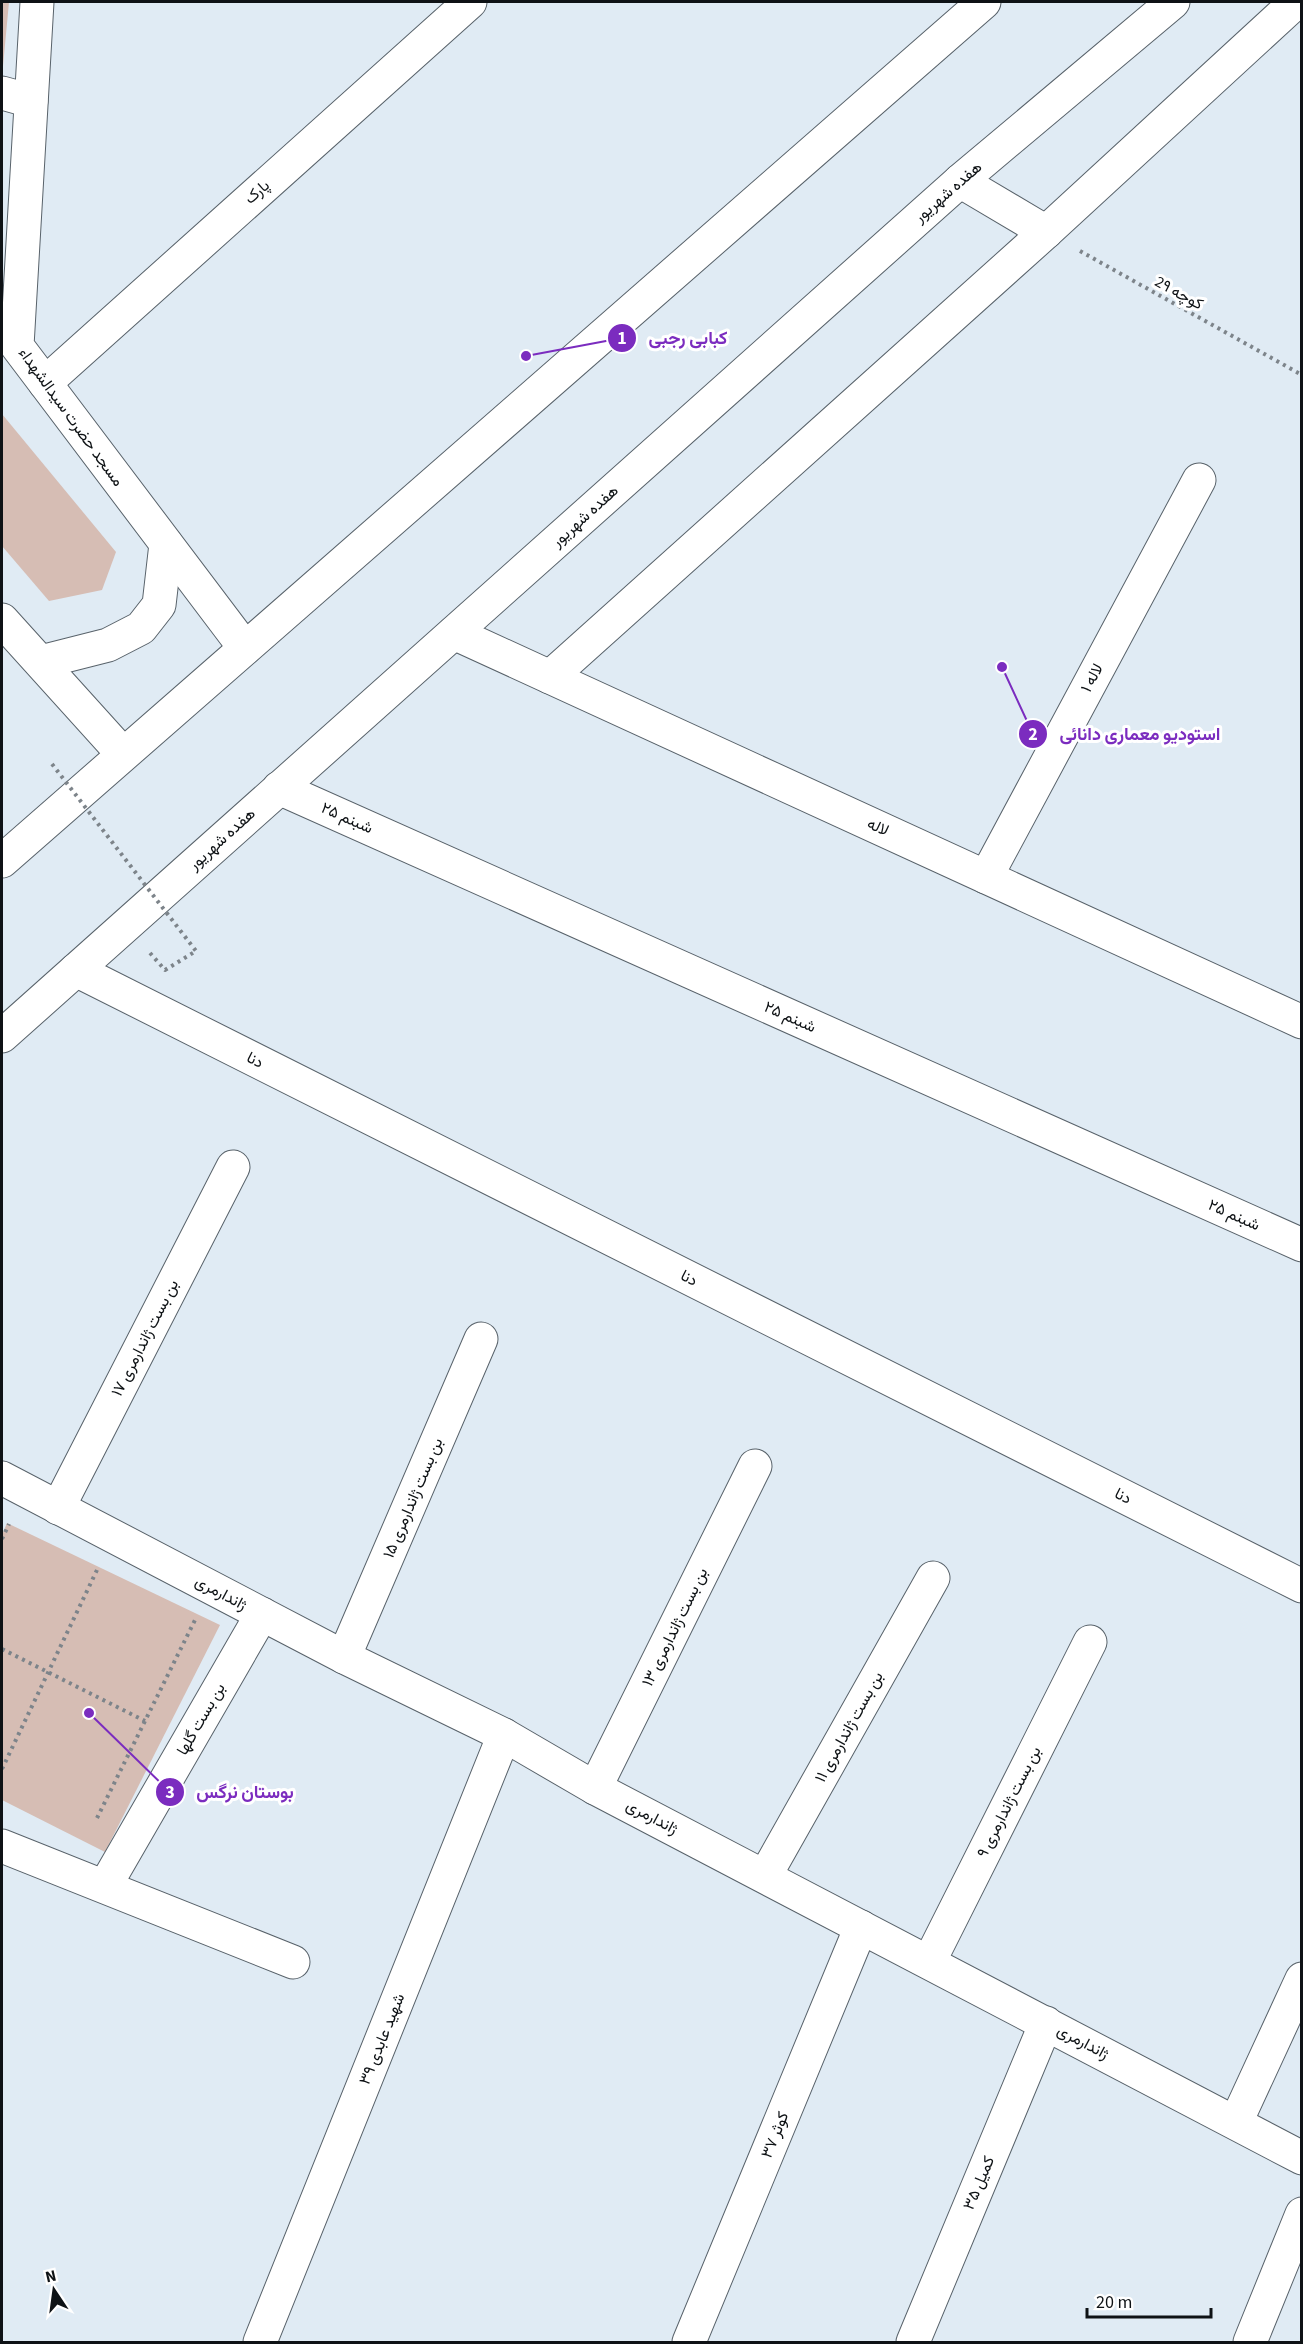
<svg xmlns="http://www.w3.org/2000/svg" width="1303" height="2344" font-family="'Source Sans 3',Vazirmatn,sans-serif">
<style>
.green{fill:#d6bdb4}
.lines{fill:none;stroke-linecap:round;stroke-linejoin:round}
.street-casing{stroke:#58626a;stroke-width:35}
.primary-casing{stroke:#58626a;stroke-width:35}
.path{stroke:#7d848a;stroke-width:4;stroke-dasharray:3 4.5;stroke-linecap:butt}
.street{stroke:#fff;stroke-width:33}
.primary{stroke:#fff;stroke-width:33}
.path-bridge{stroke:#7d848a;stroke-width:4;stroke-dasharray:3 4.5;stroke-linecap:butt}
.labels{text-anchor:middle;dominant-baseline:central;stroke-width:6;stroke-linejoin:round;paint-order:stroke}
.street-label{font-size:16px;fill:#0e1215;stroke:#fff}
.leader{fill:none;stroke:#7b2cbf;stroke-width:2}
.callout-dot{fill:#7b2cbf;stroke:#fff;stroke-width:2}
.mark-label{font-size:18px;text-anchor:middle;font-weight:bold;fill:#fff}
.callout-label{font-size:18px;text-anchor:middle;font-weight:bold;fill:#7b2cbf;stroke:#fff;stroke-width:6;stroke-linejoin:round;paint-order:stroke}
</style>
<rect width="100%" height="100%" fill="#e0ebf4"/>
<g class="green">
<polygon points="2,2 9,2 2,77"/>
<polygon points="2,414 116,552 102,590 49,601 2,546"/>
<polygon points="7,1523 220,1625 105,1852 2,1800 2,1535"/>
</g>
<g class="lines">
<g class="street-casing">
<g id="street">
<polyline points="37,2 17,346 245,648"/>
<polyline points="2,93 31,101"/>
<polyline points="960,181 1046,232"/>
<polyline points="45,383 470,2"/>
<polyline points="2,620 123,754"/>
<polyline points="454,633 1302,1022"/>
<polyline points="41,662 108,645 141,628 159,605 166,544"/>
<polyline points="550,677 1046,232 1296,2"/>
<polyline points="279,788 1302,1245"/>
<polyline points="986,877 1199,480"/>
<polyline points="76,970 1302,1586"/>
<polyline points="2,1478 344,1657 504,1735 595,1788 1302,2158"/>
<polyline points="58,1508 233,1167"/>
<polyline points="344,1657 481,1339"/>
<polyline points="595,1788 755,1466"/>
<polyline points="2,1846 293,1962"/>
<polyline points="765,1876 933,1578"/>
<polyline points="105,1886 262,1614"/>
<polyline points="929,1962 1090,1642"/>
<polyline points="1236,2122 1302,1979"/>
<polyline points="260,2342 504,1735"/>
<polyline points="689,2342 861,1927"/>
<polyline points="913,2342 1046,2023"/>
<polyline points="1250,2342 1302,2214"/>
</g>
</g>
<g class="primary-casing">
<g id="primary">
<polyline points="2,861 984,2"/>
<polyline points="2,1036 960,181 1173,2"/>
</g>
</g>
<g class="path">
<polyline points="1080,251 1302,375"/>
<polyline points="150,953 165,970 196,951"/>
<polyline points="2,1539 9,1524"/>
<polyline points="2,1649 145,1721"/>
<polyline points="2,1769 97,1570"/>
<polyline points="97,1818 195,1620"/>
</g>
<use href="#street" class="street"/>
<use href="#primary" class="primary"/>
<polyline class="path-bridge" points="52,764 196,951"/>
</g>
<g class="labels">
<g class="street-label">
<text transform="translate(257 192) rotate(-42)">پارک</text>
<text transform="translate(948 192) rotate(-41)">هفده شهریور</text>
<text transform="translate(1179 293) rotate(29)">کوچه 2۹</text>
<text transform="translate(71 417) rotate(54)">مسجد حضرت سیدالشهداء</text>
<text transform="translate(585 516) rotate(-42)">هفده شهریور</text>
<text transform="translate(1092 678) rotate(-62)">لاله ۱</text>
<text transform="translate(347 818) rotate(24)">شبنم ۲۵</text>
<text transform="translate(878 827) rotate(25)">لاله</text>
<text transform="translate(222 839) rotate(-42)">هفده شهریور</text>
<text transform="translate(790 1017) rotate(24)">شبنم ۲۵</text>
<text transform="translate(255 1060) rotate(27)">دنا</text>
<text transform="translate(1234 1215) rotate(24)">شبنم ۲۵</text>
<text transform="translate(689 1278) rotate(27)">دنا</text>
<text transform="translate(145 1338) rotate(-63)">بن بست ژاندارمری ۱۷</text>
<text transform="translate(1123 1496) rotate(27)">دنا</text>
<text transform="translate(413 1498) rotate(-67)">بن بست ژاندارمری ۱۵</text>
<text transform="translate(221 1593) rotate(28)">ژاندارمری</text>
<text transform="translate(675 1627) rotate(-64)">بن بست ژاندارمری ۱۳</text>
<text transform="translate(201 1719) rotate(-60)">بن بست گلها</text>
<text transform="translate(849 1727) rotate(-61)">بن بست ژاندارمری ۱۱</text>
<text transform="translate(1009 1802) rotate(-63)">بن بست ژاندارمری ۹</text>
<text transform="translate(652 1817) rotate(28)">ژاندارمری</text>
<text transform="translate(382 2039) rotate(-68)">شهید عابدی ۳۹</text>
<text transform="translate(1083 2042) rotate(28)">ژاندارمری</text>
<text transform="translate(775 2135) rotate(-68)">کوثر ۳۷</text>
<text transform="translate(979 2183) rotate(-67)">کمیل ۳۵</text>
</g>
</g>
<path class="leader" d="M526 356L622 338M1002 667L1033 734M89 1713L170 1792"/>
<g class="callout-dot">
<circle cx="526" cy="356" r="6"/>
<circle cx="1002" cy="667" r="6"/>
<circle cx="89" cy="1713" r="6"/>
<circle cx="622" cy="338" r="15"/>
<circle cx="1033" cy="734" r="15"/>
<circle cx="170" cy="1792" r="15"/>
</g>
<g class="mark-label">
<text x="622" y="344">1</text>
<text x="1033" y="740">2</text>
<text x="170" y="1798">3</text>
</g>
<g class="callout-label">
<text x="688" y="344">کبابی رجبی</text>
<text x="1140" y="740">استودیو معماری دانائی</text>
<text x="245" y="1798">بوستان نرگس</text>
</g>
<rect width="1303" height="2344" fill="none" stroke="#0e1215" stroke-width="6"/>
<g transform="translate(54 2290) rotate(347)" stroke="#ffffff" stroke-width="4.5" paint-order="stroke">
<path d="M0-4.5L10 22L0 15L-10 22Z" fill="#0e1215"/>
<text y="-9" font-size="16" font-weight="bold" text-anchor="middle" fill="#0e1215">N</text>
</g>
<path d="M1087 2308v9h124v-9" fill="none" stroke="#0e1215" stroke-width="3"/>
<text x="1096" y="2308" font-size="18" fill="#0e1215" stroke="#ffffff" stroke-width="4.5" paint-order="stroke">20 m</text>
</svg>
